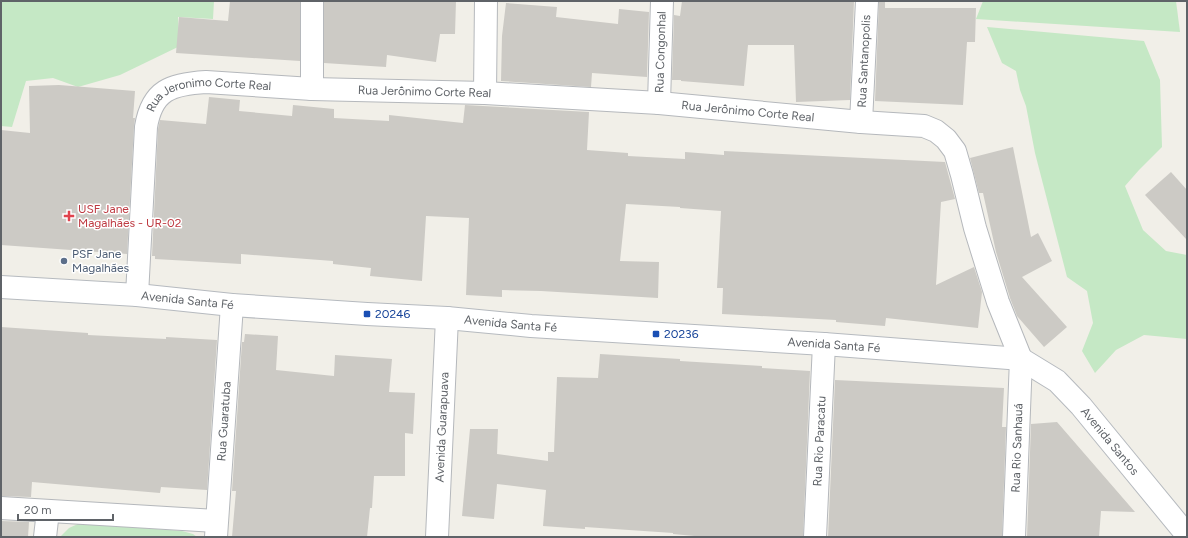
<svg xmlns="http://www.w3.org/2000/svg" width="1188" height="538" font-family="Figtree,sans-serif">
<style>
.green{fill:#c5e8c5}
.building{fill:#cccac5}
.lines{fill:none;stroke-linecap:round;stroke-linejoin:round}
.street-casing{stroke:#b5b8bc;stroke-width:24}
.secondary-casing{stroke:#b6babf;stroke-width:24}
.street{stroke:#fff;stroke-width:22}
.secondary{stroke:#fff;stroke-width:22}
.health-dot{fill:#e0444e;stroke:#fff;stroke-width:1.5}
.service-dot{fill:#5c6f8a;stroke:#fff;stroke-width:1.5}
.transit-dot{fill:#1a4fb4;stroke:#fff;stroke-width:1.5}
.labels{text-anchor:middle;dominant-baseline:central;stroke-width:3;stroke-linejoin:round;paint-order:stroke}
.street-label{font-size:12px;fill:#5f6368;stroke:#fff}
.health-label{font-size:12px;fill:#be3a42;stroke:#fff;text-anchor:start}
.service-label{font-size:12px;fill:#4e5e75;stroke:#fff;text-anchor:start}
.transit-label{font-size:12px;fill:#164399;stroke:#fff;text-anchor:start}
</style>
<rect width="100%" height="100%" fill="#f1efe8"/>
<g class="green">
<polygon points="1,1 214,1 213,19 178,17 180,46 120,75 78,87 53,78 26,81 12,127 1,126"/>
<polygon points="983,1 1176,1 1180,32 976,19"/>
<polygon points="987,27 1144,41 1160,80 1162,147 1139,170 1125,186 1143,230 1166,251 1187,255 1187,339 1144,335 1116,350 1095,373 1082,351 1093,323 1087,291 1067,277 1035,153 1026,106 1020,90 1016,71 1002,63"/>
<polygon points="80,523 182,531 193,534 197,537 60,537 69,528"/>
</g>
<g class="building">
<polygon points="230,1 300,1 300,61 176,53 179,17 228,21"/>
<polygon points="324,1 456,1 455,34 440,34 436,62 387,55 386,67 324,63"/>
<polygon points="682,1 854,1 850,100 796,102 794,45 748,45 744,86 681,81 681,80 672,80 674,15 680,16"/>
<polygon points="879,1 885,1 885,8 976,8 975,42 967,42 963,105 875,101"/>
<polygon points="506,3 557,7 556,17 618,24 619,9 649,12 647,77 592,73 591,87 501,81 502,36"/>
<polygon points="59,85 135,91 133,118 135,118 134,126 127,254 1,245 1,130 30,133 29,86"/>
<polygon points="209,97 240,100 239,111 292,116 293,105 334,109 334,118 389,121 389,115 463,123 465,105 589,112 587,150 628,153 628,156 685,159 685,152 724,155 724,151 945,162 955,199 941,202 936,285 974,267 982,292 978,328 886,318 885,326 836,322 836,320 722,314 723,288 717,288 721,211 680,208 680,207 626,204 620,261 659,262 658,298 541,291 502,290 502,297 466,295 469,218 426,216 422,281 370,276 371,268 333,264 333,261 241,254 241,264 155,259 155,256 152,256 158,129 160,120 206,124"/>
<polygon points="1013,147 1031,237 1038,233 1052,261 1022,277 1067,327 1044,347 1017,316 1010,298 996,252 983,193 979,193 970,158"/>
<polygon points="1171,172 1187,190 1187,240 1145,195"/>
<polygon points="1,327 88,333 88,335 166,339 166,337 217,340 207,490 161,487 160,493 32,482 31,497 1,496"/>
<polygon points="245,334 278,336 276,370 334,376 335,355 392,359 389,392 415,393 413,434 405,433 405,476 374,476 372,508 370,508 367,537 232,537 236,491 232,491 242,342 244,342"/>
<polygon points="600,354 680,359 680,361 762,366 762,368 810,371 803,537 705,537 673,534 673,533 585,527 585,529 543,526 546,490 497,484 494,519 462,516 470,429 498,429 497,454 548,461 548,452 554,452 557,377 598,378"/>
<polygon points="835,380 1004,388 1002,427 1006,427 1002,537 828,537"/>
<polygon points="1057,422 1135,512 1101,511 1099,537 1027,537 1031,424"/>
<polygon points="1,521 29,522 28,537 1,537"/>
</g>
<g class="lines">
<g class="street-casing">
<g id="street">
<polyline points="312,89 312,1"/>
<polyline points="485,93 486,1"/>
<path id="s1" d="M659 103 662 1"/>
<path id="s2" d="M861 122 867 1"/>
<path id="s3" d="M137 295 146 127C152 90 171 84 206 82L312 89 485 93 659 103 861 122 924 126 936 131 946 139 955 151 962 175 975 228 998 302 1021 359 1014 537"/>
<polyline points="1,508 216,521"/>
<polyline points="45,537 48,511"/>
<path id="s4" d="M216 537 232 305"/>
<path id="s5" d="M437 537 447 318"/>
<path id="s6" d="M815 537 824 344"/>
</g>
</g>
<g class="secondary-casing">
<g id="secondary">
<path id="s7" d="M1 287 137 295 232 305 367 314 447 318 531 326 824 344 1021 359 1057 381 1081 406 1187 535"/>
</g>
</g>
<use href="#street" class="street"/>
<use href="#secondary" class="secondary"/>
</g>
<path class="health-dot" d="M67 210h4v4h4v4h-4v4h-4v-4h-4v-4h4z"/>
<circle class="service-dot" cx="64" cy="261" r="4"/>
<g class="transit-dot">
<rect x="363" y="310" width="8" height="8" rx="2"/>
<rect x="652" y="330" width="8" height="8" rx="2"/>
</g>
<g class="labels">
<g class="street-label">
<text stroke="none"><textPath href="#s1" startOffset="51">Rua Congonhal</textPath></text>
<text stroke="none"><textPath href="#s2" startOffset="61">Rua Santanopolis</textPath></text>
<text stroke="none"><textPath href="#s3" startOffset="471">Rua Jerônimo Corte Real</textPath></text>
<text stroke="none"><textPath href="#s3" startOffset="251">Rua Jeronimo Corte Real</textPath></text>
<text stroke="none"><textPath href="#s3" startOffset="795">Rua Jerônimo Corte Real</textPath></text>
<text stroke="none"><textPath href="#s7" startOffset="187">Avenida Santa Fé</textPath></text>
<text stroke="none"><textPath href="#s7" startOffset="511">Avenida Santa Fé</textPath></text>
<text stroke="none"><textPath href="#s7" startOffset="835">Avenida Santa Fé</textPath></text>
<text stroke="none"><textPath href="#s4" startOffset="116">Rua Guaratuba</textPath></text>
<text stroke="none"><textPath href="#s5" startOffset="110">Avenida Guarapuava</textPath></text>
<text stroke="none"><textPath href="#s6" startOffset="96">Rua Rio Paracatu</textPath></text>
<text stroke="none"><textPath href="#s7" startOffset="1145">Avenida Santos</textPath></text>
<text transform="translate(1017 448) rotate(-88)">Rua Rio Sanhauá</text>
</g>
<g class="health-label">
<text x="78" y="209">USF Jane<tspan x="78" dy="14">Magalhães - UR-02</tspan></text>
</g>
<g class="service-label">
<text x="72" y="254">PSF Jane<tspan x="72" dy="14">Magalhães</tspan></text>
</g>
<g class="transit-label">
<text x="375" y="314">20246</text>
<text x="664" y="334">20236</text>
</g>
</g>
<rect width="1188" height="538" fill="none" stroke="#5f6368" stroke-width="4"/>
<path d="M18 514v6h95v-6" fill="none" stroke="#5f6368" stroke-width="2"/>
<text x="24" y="514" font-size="12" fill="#5f6368" stroke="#ffffff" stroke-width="3" paint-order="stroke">20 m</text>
</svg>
